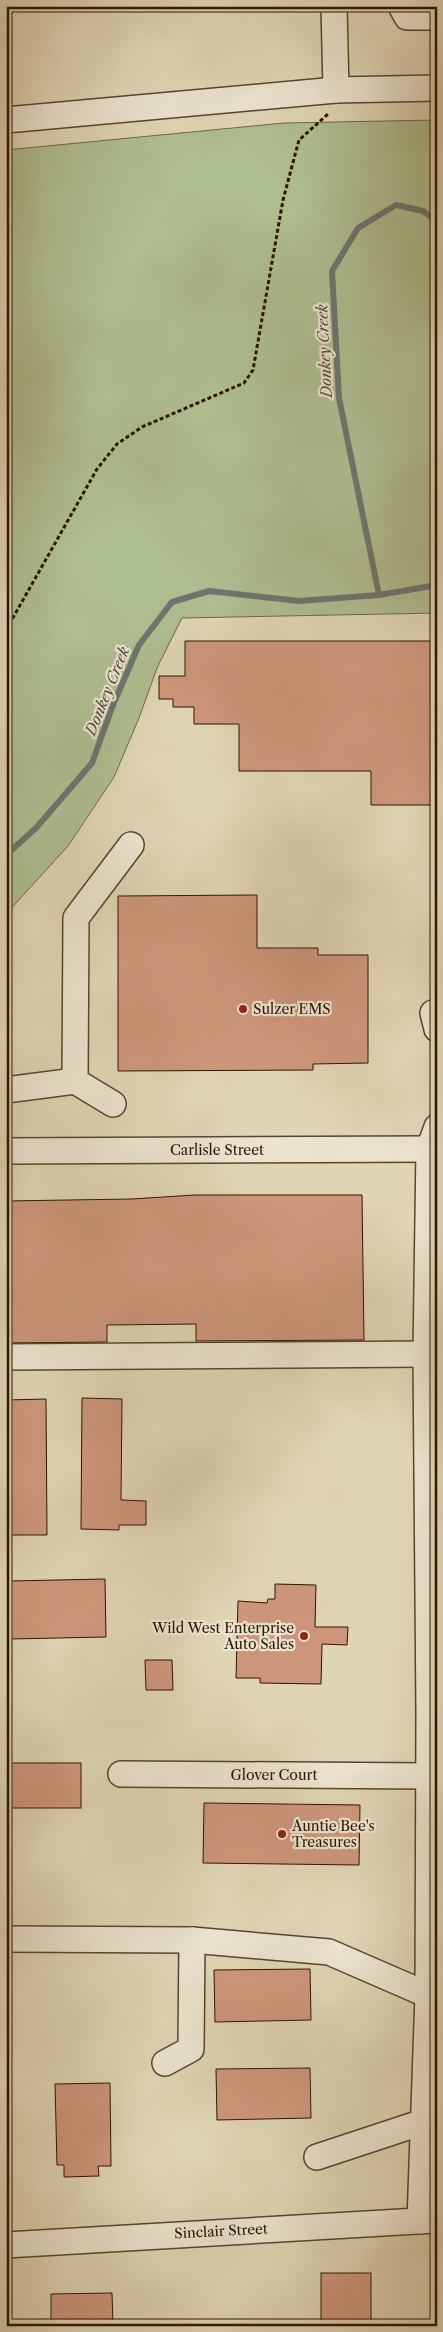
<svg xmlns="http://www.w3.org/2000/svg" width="443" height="2332" font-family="'Libre Caslon Text',serif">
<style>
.green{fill:#aebd90;stroke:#6e6848}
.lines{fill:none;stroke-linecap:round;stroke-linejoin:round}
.stream{stroke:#6d756e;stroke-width:6}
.building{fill:#cd967b;stroke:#2e1400}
.minor-casing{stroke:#5a442d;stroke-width:28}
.path{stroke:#2e1400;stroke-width:3;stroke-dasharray:4 2.5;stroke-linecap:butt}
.minor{stroke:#eae3ce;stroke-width:25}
.poi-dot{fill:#8f2418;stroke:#eae3ce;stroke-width:2}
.labels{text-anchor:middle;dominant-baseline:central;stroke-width:4.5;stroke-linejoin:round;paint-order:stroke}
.poi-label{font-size:14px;fill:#2e1400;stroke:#eae3ce;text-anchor:start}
.street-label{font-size:14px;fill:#2e1400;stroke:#eae3ce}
.water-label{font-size:15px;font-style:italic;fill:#534d40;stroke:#eae3ce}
</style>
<rect width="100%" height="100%" fill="#dfd4b4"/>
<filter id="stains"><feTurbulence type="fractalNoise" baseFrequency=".004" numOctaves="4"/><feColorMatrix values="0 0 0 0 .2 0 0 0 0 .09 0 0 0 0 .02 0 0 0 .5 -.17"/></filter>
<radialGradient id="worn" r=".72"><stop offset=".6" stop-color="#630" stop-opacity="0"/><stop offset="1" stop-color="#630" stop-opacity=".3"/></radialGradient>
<polygon class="green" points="437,120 437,613 182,618 157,668 139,718 114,777 68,846 6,914 6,150 284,123"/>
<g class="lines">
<g class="stream">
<polyline points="379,595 339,398 332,271 358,228 396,205 423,211 437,221"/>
<polyline points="6,855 36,828 92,763 113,705 139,645 172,602 209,591 299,601 379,595 437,585"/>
</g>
</g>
<g class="building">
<polygon points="185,641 437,641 437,805 371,805 371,771 239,771 239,724 194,724 194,707 173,707 173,699 159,699 159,676 185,676"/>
<polygon points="257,895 257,948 318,948 318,955 368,955 368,1063 313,1064 313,1070 118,1071 118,896"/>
<polygon points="195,1195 362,1195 364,1340 196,1341 196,1324 107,1325 107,1342 6,1343 6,1201 131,1199"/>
<polygon points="82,1398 122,1399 121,1500 146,1501 146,1525 119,1525 119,1530 81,1529"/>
<polygon points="46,1399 47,1535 8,1535 6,1400"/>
<polygon points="105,1579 106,1637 9,1639 9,1581"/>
<polygon points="275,1584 316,1585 315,1627 348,1627 347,1645 322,1644 321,1684 260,1683 260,1678 236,1678 238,1601 267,1603 268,1599 275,1599"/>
<polygon points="145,1660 172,1660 173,1690 146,1690"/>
<rect x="6" y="1763" width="75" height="45"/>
<polygon points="204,1803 360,1805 359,1865 203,1863"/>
<polygon points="310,1969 311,2020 215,2022 214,1970"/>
<polygon points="310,2068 311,2118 217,2120 216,2069"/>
<polygon points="110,2083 111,2166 98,2166 99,2176 64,2177 64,2165 57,2165 55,2084"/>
<rect x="321" y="2273" width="50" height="53"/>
<polygon points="112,2293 113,2326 51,2326 51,2294"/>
</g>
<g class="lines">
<g class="minor-casing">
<g id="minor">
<polyline points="334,6 336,90 437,88"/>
<polyline points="401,6 407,17 431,17"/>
<polyline points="6,120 336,90"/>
<polyline points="433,1013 437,1029"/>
<polyline points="6,1090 75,1081"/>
<polyline points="113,1104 75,1081 76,918 131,845"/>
<polyline points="6,1151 429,1149"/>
<polyline points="6,1357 426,1354"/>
<polyline points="121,1774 428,1776"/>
<polyline points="6,1939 192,1940 329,1952 428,1995"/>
<polyline points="165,2063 191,2049 192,1940"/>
<polyline points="317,2157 423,2122"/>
<polyline points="420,2221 428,1995 429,1714 426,1354 429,1149 437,1127"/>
<polyline points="6,2245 435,2220"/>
</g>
</g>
<polyline class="path" points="6,630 97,469 117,444 142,427 244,383 253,370 283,200 299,140 328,114"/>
<use href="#minor" class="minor"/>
</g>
<g class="poi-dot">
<circle cx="243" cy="1009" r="5"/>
<circle cx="304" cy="1636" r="5"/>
<circle cx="282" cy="1834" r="5"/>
</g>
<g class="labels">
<g class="poi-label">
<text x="253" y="1009">Sulzer EMS</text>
<text x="294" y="1628" text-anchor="end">Wild West Enterprise<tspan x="294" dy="16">Auto Sales</tspan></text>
<text x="292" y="1826">Auntie Bee's<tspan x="292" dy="16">Treasures</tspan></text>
</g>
<g class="street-label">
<text x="217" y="1150">Carlisle Street</text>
<text x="274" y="1775">Glover Court</text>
<text transform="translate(221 2231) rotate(-3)">Sinclair Street</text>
</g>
<g class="water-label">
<text transform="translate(324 351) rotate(-93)">Donkey Creek</text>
<text transform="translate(107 691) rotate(-68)">Donkey Creek</text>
</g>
</g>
<rect width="443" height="2332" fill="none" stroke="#dfd4b4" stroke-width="25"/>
<rect x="8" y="8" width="428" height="2317" fill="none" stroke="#2e1400" stroke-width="2.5"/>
<rect x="12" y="12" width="418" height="2307" fill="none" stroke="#2e1400"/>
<rect width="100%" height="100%" filter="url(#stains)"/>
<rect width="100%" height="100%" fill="url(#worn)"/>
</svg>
